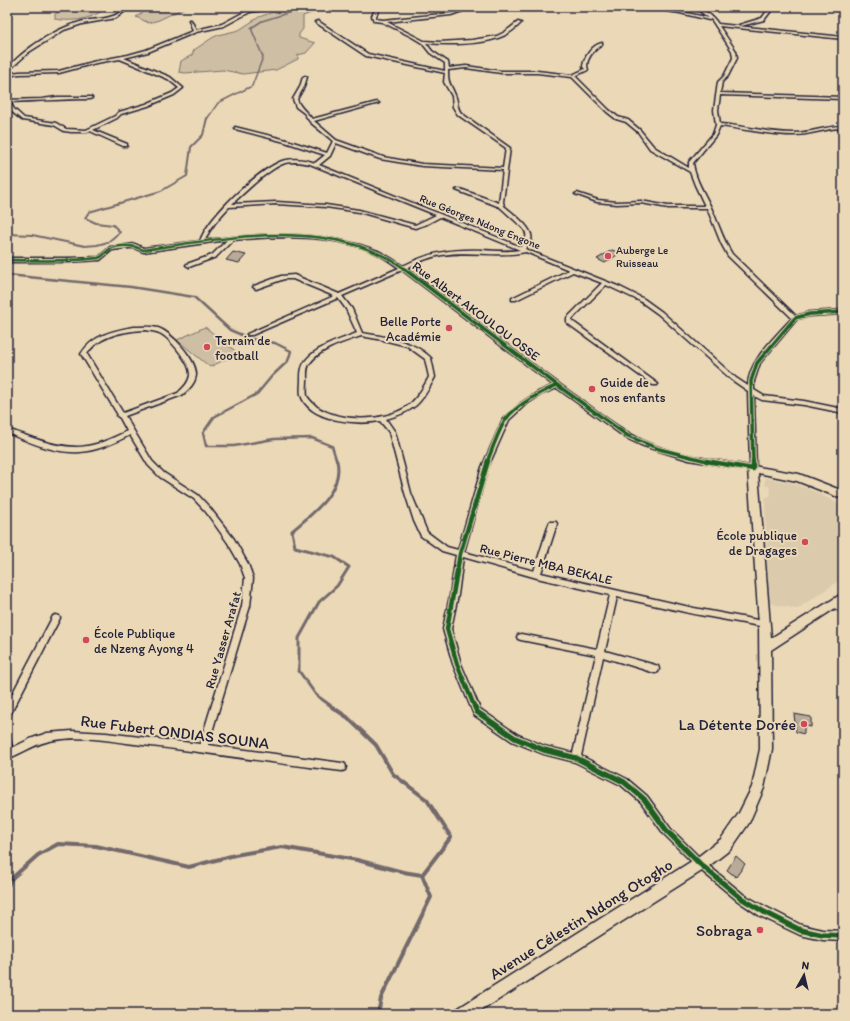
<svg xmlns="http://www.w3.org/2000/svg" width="850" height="1021" font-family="Itim,sans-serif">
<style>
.built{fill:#dccaad}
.green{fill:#cebea4;stroke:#787070}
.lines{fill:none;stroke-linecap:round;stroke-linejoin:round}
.stream-far4{stroke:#72696c;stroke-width:1.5}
.stream-far3{stroke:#72696c;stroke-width:2}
.stream-far2{stroke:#72696c;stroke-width:2.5}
.stream-far1{stroke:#72696c;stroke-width:3}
.stream{stroke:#72696c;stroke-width:4}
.building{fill:#b9ab97;stroke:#22223b}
.minor-casing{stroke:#22223b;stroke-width:3}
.secondary-casing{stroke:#22223b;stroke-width:3}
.minor{fill:#ebd8b6;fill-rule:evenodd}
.secondary{fill:#ebd8b6;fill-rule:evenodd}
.cycleway-far3-casing{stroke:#ebd8b6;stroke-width:4}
.cycleway-far2-casing{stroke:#ebd8b6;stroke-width:5.5}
.cycleway-far1-casing{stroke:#ebd8b6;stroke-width:7}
.cycleway-casing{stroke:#ebd8b6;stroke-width:8}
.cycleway-far3{stroke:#1b5e20;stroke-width:2.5}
.cycleway-far2{stroke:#1b5e20;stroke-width:3.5}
.cycleway-far1{stroke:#1b5e20;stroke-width:4.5}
.cycleway{stroke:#1b5e20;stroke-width:5.5}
.poi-dot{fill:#d1495b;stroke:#ebd8b6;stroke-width:1.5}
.labels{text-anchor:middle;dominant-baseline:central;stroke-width:4;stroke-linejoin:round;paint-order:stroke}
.far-street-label{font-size:11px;fill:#22223b;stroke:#ebd8b6}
.far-poi-label{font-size:11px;fill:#22223b;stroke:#ebd8b6;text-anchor:start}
.street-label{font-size:13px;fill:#22223b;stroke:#ebd8b6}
.poi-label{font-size:13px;fill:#22223b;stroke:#ebd8b6;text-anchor:start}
.near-poi-label{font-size:16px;fill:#22223b;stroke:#ebd8b6;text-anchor:end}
.near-street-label{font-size:16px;fill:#22223b;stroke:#ebd8b6}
</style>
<rect width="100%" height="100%" fill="#ebd8b6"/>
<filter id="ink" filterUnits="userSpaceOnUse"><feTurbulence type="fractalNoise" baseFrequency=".025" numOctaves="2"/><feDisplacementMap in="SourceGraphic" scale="8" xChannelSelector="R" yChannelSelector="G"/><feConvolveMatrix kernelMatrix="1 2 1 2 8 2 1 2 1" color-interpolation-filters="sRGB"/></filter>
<g filter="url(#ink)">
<polygon class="built" points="765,478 789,482 814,491 843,506 843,578 797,609 768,603 765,498 771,495 769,486 765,485"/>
<g class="green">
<path d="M68 7H106C94 20 71 22 55 19V14Z"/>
<polygon points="151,7 186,7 159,20 149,23 136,17"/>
<polygon points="287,7 327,7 303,16 303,29 299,34 299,38 315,43 306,53 298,55 298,59 276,70 243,74 223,70 185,73 179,72 181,61 192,55 194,50 212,38 218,35 239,30 259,17"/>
<polygon points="205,327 238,353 210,367 177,340"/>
</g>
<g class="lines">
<polyline class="stream-far4" points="207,119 218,103 252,86 263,57 251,28 262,21 307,7"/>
<polyline class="stream-far3" points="7,234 32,235 85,246 97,245 108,242 120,232 113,225 96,223 85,218 89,212 161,191 187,176 191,147 203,135 207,118"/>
<polyline class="stream-far2" points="7,275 131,287 194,297 230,330 251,339 275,343 291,351 288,361 272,376 257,394 214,417 203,433 206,446 234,446 274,439 312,438 332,446 337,462"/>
<path class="stream-far1" d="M334 708 316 695 299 671V638L319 602 337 586 349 567 334 557 295 547 292 531C312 514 344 491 337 461"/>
<g class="stream">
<polyline points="7,888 11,879 38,855 58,844 96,846 189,867 235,855 282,847 357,860 403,872 422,875 451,837 427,800 393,774 376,745 347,717 332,707"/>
<polyline points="378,1014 381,998 431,897 422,875"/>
</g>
</g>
<g class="building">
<polygon points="612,250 620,253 605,263 597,259"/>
<polygon points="233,252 246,255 239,263 226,260"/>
<polygon points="794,714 811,717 811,727 804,725 804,734 796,732"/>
<polygon points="736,856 745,864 736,877 727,870"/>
</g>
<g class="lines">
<g class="minor-casing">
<g id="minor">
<path d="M126 7H130L116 18 82 24 64 30 29 52 7 72V69C24 49 55 29 80 22 90 19 103 20 113 16 118 15 122 10 126 7Z"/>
<path d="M269 7 270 9 250 12 224 26 196 32 148 52 124 58 170 77 183 88 174 95 148 106 121 114 117 118 93 130 127 144V146H123L90 131 87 132H71L64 131 54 125 22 120 11 111 7 104V100L42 99 57 97H91L92 98 90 99C63 99 37 101 10 102L14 109 24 118 56 123 66 129 86 130 115 116 119 112 146 104 172 93 179 88 168 79 120 59 96 63 59 73 19 74 7 76V74L19 72 59 71 96 61 128 55 146 50 193 31 189 20H191L196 30 222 24 248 10Z"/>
<path d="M376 7H380L376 16V19L383 20 451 13 469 7H474L451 15 387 22 424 41 440 42 472 40 497 36 505 32 518 22 521 23C516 28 510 33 503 36 485 45 446 45 426 43L432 51 448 62 449 68 466 66 501 71H537L572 75 585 69 583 67C584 57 592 45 602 43V45C594 50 584 60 588 70L575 76 609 110 618 117 628 120 640 130 654 147 689 168V162L713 134 716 125 714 110 718 82 724 76 733 58 732 51 711 19 709 20 680 13 640 7C664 7 687 13 709 18L694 7C702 7 714 17 718 24L843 37V39L719 26 736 51 737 58 728 76 722 82 720 93 843 97V99L720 95 718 110 720 124C745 126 769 133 794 133 811 133 826 126 843 126V128C826 128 811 135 794 135 769 135 744 129 720 126L716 135 693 163C695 181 706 195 713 212 719 226 724 241 732 254L796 316 810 312 843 310V314L810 316 797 319 760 363 754 381V390L764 396 804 401 843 409V413L804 405 762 400 754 396 756 469 753 471 689 460 656 450 641 445 626 438 557 388 542 394 525 405 509 420 488 467 464 552 534 571 549 524 550 522H556L557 524 541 573 694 608 768 622 769 624 768 626 765 627 694 614 617 597 605 651 655 665 658 666 659 669 658 672 655 673 603 657 581 756 627 779 647 796 670 828 703 861 744 895 768 908 801 925 823 930 843 931V941L823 940 800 935 760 916 738 901 697 867 664 834 641 802 621 785 575 762 544 754 512 741 474 715 453 664 443 629 450 595 456 555 442 551 421 536 414 521 405 493 389 432 380 421C358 425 309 422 301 395 300 390 301 385 301 380 301 372 301 367 306 360 318 346 340 340 357 333L346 309 338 298 252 335H248L247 334 334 296 293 279H284L256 289 253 287 254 286 281 276 294 275 339 294 399 268C392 263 384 257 375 253 334 234 278 236 233 240L216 257 189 267 186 265 187 264 212 255 227 240 143 252 134 248H129L112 250 100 260 68 262H7V258H68L99 257 110 247 135 244 144 248 200 241C209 216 257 171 282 161 292 158 306 159 315 163L325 155 285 142 235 129V127L287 140 327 153 333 141 310 122 304 113 296 107 293 99 300 87 303 77 305 76 307 77 304 87 297 99C299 107 307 112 312 119L377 102 379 103 314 121 336 140 383 157 422 164 503 168 506 148 458 115 453 107 452 96 444 82 445 73 366 56 315 22 318 21 368 54 445 71V63L430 53 422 43 412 37 382 22 374 21 372 16ZM466 68 501 73H537L572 77 607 112 616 119 626 122 638 132 650 149 690 172 695 185 705 206H668L641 201 617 202 598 200 577 193 575 194 597 202 617 204 641 203 668 208H707L721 243 728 256 792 318C776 336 748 361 748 386L736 378 662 312 644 299 620 287 525 249C527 246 530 243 531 240 535 229 512 213 504 206L503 202 510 148 461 113C456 106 458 101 455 95 450 82 448 85 448 70ZM336 143 380 159 422 166 503 170 499 203 460 189 456 190 500 207 523 228C529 235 526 240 521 247L319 165 330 156ZM298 162 310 164 436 215 415 225 359 210 326 205 276 202 232 204C245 192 268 169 285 163 289 162 294 162 298 162ZM276 204 326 207 359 212 415 228 427 224 440 217 520 250C507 252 495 251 482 250 452 249 430 252 403 266 396 261 388 256 380 252 373 249 366 247 360 245 309 230 257 234 205 240 210 227 220 217 229 207ZM526 252 569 270 512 298V300H516L573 272 602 283 567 318V323L653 385H657L658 384 572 321V319L606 285 640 301 658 314 732 380 748 391 750 466C714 460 677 456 644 441 618 429 596 410 573 394 517 353 462 310 407 268 418 262 429 257 442 255 470 250 498 258 526 252ZM402 270 553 385 538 392 521 403 503 419 482 467 458 550 447 547 427 532 411 493 395 432 386 419C415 411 421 404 435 377L431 358C413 340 386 337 362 333L352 309 342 296ZM361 336 383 340 407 346 425 359 429 377C423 388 416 401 405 408 381 422 341 422 317 407 314 404 309 400 307 396 306 391 307 385 307 380 307 374 306 368 310 363 321 348 344 342 361 336ZM463 557 537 578 610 595 597 649 521 634 518 635 517 637 518 639 521 640 596 655 573 753 544 746 518 735 480 709 461 664 451 629 458 595Z"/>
<polygon points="770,7 774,7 764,20 741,26 739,25 762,18"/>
<path d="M133 327C141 327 150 326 158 328 171 332 197 360 196 375 195 384 188 390 182 395L125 416 152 461 164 473 198 495 210 508 234 539 248 564 253 578 250 606 208 745 342 763 345 764 346 767 345 770 342 771 318 768C260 761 202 752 143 745 114 742 84 735 55 740 37 742 23 753 7 759V737L10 738 12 748 30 739 47 733 72 731 106 733 200 744 242 606 245 578 240 564 228 543 206 512 194 499 160 477 148 465 130 435C114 443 97 451 80 452 55 454 29 442 7 433V429C17 432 26 436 36 439 74 452 92 449 127 431L120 418 117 416 118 415 81 354C93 335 112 331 133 327ZM145 330C151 331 158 331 163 335 172 341 191 364 190 375 189 383 183 388 178 393L123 413 87 354C99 335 125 331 145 330Z"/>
<polygon points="834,601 843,606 843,613 831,606 830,604 831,602"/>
<polygon points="56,615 59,616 60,618 10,715 7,716 7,704 53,616"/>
</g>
</g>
<g class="secondary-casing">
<polygon id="secondary" points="753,466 799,474 843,491 843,499 797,481 758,473 771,638 843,593 843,603 771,650 772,749 764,788 749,823 731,849 705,869 476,1014 454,1014 457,1009 695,859 721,839 739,813 752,787 760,749 759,624 748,469"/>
</g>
<use href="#minor" class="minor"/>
<use href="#secondary" class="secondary"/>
<g class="cycleway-far3-casing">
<path id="cycleway-far3" d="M7 260C37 260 68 262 98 258 103 257 105 252 110 249 120 244 134 245 143 250 226 238 332 216 405 269"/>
</g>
<g class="cycleway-far2-casing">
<g id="cycleway-far2">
<polyline points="403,268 557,385 628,436 659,449 711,462"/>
<path d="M487 462C492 450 499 429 506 419 516 405 542 392 557 385"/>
<polyline points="753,462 751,381 757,363 795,318 810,314 843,312"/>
</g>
</g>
<g class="cycleway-far1-casing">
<g id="cycleway-far1">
<polyline points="706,461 753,469 753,461"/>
<polyline points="475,708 457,664 447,629 460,554 488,461"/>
</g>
</g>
<g class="cycleway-casing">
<polyline id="cycleway" points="475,707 477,712 515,738 544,750 576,758 624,782 644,799 667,831 700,864 741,898 764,912 800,930 823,935 843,936"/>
</g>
<use href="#cycleway-far3" class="cycleway-far3"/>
<use href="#cycleway-far2" class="cycleway-far2"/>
<use href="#cycleway-far1" class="cycleway-far1"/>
<use href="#cycleway" class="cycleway"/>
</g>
</g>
<g class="poi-dot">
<circle cx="608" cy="256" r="4"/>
<circle cx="449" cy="328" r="4"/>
<circle cx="207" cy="347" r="4"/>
<circle cx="592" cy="389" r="4"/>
<circle cx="805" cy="542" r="4"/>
<circle cx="86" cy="640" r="4"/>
<circle cx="804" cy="724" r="4"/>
<circle cx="760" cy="930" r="4"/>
</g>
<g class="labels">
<g class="far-street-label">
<text transform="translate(480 222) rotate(22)">Rue Géorges Ndong Engone</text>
</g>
<g class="far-poi-label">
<text x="616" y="250">Auberge Le<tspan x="616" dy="13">Ruisseau</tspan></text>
</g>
<g class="street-label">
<text transform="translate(476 311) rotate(37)">Rue Albert AKOULOU OSSE</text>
<text transform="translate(546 564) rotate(14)">Rue Pierre MBA BEKALE</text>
<text transform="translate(223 640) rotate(-74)">Rue Yasser Arafat</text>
</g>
<g class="poi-label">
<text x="441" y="321" text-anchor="end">Belle Porte<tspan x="441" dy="15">Académie</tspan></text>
<text x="215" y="340">Terrain de<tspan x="215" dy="15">football</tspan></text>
<text x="600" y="382">Guide de<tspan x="600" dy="15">nos enfants</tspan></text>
<text x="797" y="535" text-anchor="end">École publique<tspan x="797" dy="15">de Dragages</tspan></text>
<text x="94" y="633">École Publique<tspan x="94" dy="15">de Nzeng Ayong 4</tspan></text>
</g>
<g class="near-poi-label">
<text x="796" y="724">La Détente Dorée</text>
<text x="752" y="930">Sobraga</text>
</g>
<g class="near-street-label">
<text transform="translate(175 732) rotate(7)">Rue Fubert ONDIAS SOUNA</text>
<text transform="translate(581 919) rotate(-32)">Avenue Célestin Ndong Otogho</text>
</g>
</g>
<rect width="850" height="1021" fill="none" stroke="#ebd8b6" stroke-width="24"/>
<rect x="12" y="12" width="826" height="997" fill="none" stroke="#22223b" stroke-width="1.5" filter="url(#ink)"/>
<g transform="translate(804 975) rotate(8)" stroke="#ebd8b6" stroke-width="3" paint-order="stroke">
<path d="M0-3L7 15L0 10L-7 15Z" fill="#22223b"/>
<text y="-6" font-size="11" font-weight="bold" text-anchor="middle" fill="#22223b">N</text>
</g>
</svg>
